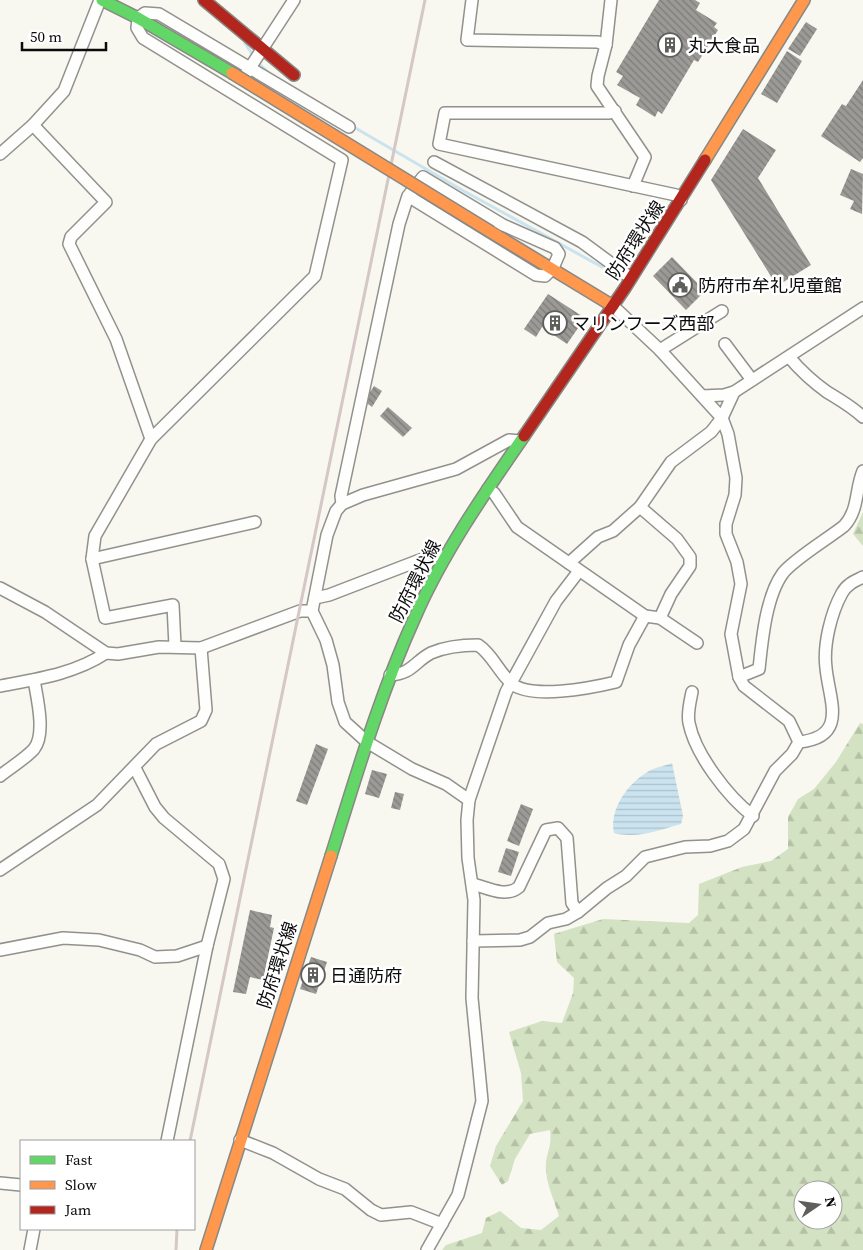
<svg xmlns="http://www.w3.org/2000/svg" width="863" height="1250" font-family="'Source Serif 4','Noto Sans JP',serif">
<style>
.forest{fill:url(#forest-firs);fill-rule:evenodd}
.water{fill:url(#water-rules)}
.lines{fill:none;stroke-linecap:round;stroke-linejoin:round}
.stream{stroke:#cae3ee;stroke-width:3}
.building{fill:url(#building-back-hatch)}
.street-casing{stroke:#92918e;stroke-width:14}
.fast-casing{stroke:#888885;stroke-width:14}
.slow-casing{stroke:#888885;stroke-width:14}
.jam-casing{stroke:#888885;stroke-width:14}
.street{stroke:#fefefd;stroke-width:11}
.fast{stroke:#63d668;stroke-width:11}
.slow{stroke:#ff974d;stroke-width:11}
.jam{stroke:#b3261e;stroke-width:11}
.rail{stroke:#d4c7c6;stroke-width:3}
.slow-bridge-casing{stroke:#888885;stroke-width:14;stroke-linecap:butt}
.slow-bridge{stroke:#ff974d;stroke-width:11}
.labels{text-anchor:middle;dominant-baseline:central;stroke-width:5;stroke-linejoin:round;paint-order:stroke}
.poi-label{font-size:18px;fill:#0b0b0b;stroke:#fff;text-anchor:start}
.street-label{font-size:18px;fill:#0b0b0b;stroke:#fff}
</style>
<defs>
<pattern id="forest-firs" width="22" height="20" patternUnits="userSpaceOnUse" patternTransform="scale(1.25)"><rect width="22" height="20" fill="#d3e2c2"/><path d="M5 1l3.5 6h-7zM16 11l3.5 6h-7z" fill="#b4c1a5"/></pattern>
<pattern id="water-rules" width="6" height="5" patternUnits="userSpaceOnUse" patternTransform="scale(1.25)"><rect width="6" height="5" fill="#cae3ee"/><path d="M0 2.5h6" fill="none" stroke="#acc1cb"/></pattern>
<pattern id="building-back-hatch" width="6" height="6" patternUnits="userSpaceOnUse" patternTransform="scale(1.25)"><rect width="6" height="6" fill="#9c9a96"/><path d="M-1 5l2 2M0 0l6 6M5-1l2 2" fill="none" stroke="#7d7c79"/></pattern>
</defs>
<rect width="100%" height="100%" fill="#f8f7f0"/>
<g class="forest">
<polygon points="863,512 863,546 853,534"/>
<path d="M860 723 863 724V1250H442L446 1245 482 1233 486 1218 500 1211 521 1228 541 1230 559 1216C554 1200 544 1179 546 1162 548 1149 552 1145 550 1130L530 1134 515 1159 508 1181 502 1185 490 1166 496 1146 523 1101 521 1073 509 1032 542 1021 562 1023 573 993 574 978 557 962 554 934 603 919 689 923 698 915 699 884 742 867 771 861 788 849V817L798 799 814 789 836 762ZM803 1190H833V1220H803Z"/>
</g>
<path class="water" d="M672 763 683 816 681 824C659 830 637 839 614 833 609 809 628 783 649 771 656 767 665 766 672 763Z"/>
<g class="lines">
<g class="stream">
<polyline points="245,43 254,57"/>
<polyline points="257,62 269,73"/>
<polyline points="352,126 462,190 602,267"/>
</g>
</g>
<g class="building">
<polygon points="659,0 695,0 700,3 696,10 717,23 714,27 718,30 698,62 694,60 662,114 658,111 655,117 636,105 640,98 617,85 623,76 616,72"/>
<polygon points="806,22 817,29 800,56 788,49"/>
<polygon points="787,51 802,61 777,103 761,94"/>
<polygon points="863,80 863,158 860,162 821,136 842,104 846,106"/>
<polygon points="743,129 776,150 758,178 811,265 777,286 711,180"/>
<polygon points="851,169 863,174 862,214 850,209 854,201 840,195"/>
<polygon points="672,257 705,291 686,310 653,276"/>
<polygon points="548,294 585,318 567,344 542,327 536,337 524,329"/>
<polygon points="374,386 382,391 372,407 364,401"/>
<polygon points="388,407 412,428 403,437 380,416"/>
<polygon points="316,744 328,749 307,805 296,801"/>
<polygon points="372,770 387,774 379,798 365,794"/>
<polygon points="395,792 404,794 400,810 391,808"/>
<polygon points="521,804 533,809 519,846 507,841"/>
<polygon points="506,848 519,852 511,876 498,872"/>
<polygon points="250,910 272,915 270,927 274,928 263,980 250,977 246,994 233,992"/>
<polygon points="311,957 327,962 316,994 300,989"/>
</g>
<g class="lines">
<g class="street-casing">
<g id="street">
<polyline points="472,0 467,40 598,42 606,45"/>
<polyline points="611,0 606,45 598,76 597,86 645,157 633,186"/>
<polyline points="246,74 294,0"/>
<polyline points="615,111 609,113 445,113 439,144 676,195 681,200"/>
<polyline points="33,125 106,202 71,237 69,244 116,339 151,439"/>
<polyline points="0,154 33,125 64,91 100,0"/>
<polyline points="434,162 582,242 631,278"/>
<polyline points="725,344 752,380"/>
<polyline points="660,350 722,311"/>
<path d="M789 357C800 370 813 382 827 392 840 400 851 406 863 417"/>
<polyline points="702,396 724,395 734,392 863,308"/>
<polyline points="488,489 494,493 517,527 645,616 660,618 697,643"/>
<polyline points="342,504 341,496 399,224 408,196 423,177 503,225 555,248 559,254 553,268 545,276 536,275 408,196"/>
<polyline points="640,507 677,539 690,557 690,566 671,594 660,618"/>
<polyline points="92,559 255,522"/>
<polyline points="569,563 598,537 613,531 640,507 671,462 711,432 722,418 734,392"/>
<polyline points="0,588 45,612 106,653 118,654 159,647 201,648 300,611 312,611"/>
<polyline points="315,598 329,595 433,555 445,557"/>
<polyline points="175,646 173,605 105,618 92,559 95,536 151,439 315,276 342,160 143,38 137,28 138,18 145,13 159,14 349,127"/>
<path d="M390 675C412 674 414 662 431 653 445 647 463 645 478 645 492 654 498 671 511 683 530 700 591 688 616 682L629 645 645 616"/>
<path d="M739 677 759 669C762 640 766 596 783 573 794 559 829 538 844 526 859 510 855 490 863 471"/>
<path d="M0 686C37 679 74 674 106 653"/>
<path d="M692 692C690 702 687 713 689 723 695 754 728 797 753 816"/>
<path d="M799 742C849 737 829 700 826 668 823 645 831 613 842 593 847 584 855 581 863 577"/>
<polyline points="135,768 155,807 164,818 219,864 224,879 207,946 167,1141"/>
<path d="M0 776C11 767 25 759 34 749 46 734 37 698 34 680"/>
<polyline points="469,800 446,784 412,769 367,742 345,722 338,702 333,665 326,640 312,611 327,535 336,511 342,504 363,495 456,469 509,440 520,441"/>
<polyline points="0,870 97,805 156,744 201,721 206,710 201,648"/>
<path d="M473 884C488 888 506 898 519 887L546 830 558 828 567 838 572 903 578 912"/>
<polyline points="473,941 520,940 530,937 548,923 566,919 578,912 607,888 626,876 645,857 685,847 710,846 728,841 744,829 775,771 792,754 799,742 789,721 744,686 739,677 731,634 741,584 737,562 726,534 726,524 735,495 736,478 728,434 722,418 660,350 613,306"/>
<polyline points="0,950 63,938 99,940 140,950 155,957 177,956 207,946"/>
<polyline points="240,1140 273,1153 319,1179 345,1189 371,1210 381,1215 411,1212 442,1224"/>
<polyline points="0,1183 21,1185"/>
<polyline points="30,1250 34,1229"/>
<polyline points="427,1250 458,1195 482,1101 472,998 474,900 468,858 467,820 469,800 506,692 556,601 579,571"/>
</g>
</g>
<g class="fast-casing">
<g id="fast">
<polyline points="102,0 138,18 232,73"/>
<path d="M331 856C356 776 380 694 415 617 443 553 484 494 524 436"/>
</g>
</g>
<g class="slow-casing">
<g id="slow">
<polyline points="705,160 804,0"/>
<polyline points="491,232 613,306"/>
<polyline points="206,1250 331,856"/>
</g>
</g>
<g class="jam-casing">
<g id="jam">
<polyline points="204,0 294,75"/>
<polyline points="524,436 625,288 705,160"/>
</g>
</g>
<use href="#street" class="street"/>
<use href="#fast" class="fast"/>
<use href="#slow" class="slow"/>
<use href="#jam" class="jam"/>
<g class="rail">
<polyline points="190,1141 425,0"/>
<polyline points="176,1250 177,1229"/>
</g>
<g class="slow-bridge-casing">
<polyline id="slow-bridge" points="232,73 491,232"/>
</g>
<use href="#slow-bridge" class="slow-bridge"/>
</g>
<defs>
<g id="building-ring" transform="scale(1.25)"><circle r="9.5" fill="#fff" stroke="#5e5e5b" stroke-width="1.5"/><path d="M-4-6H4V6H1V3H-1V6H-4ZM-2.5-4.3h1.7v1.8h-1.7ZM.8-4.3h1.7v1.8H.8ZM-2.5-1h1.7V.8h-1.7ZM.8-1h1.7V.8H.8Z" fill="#5e5e5b"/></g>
<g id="civic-ring" transform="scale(1.25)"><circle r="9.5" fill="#fff" stroke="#5e5e5b" stroke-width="1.5"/><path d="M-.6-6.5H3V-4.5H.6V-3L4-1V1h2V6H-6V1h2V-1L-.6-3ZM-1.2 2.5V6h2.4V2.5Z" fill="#5e5e5b"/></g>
</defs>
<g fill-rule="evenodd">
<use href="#building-ring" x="670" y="45"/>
<use href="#civic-ring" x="680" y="285"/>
<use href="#building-ring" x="555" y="323"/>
<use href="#building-ring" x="313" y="975"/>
</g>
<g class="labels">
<g class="poi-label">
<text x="688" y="45">丸大食品</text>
<text x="698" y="285">防府市牟礼児童館</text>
<text x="572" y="323">マリンフーズ西部</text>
<text x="330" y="975">日通防府</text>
</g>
<g class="street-label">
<text transform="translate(635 240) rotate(-57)">防府環状線</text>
<text transform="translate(415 581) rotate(-63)">防府環状線</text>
<text transform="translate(277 965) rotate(-72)">防府環状線</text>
</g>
</g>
<rect x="20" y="1140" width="175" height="90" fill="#ffffff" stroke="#9d9d9d"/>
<rect x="30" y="1156" width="25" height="8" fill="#63d668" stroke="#9d9d9d"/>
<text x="65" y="1165" font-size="15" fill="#0b0b0b">Fast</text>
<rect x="30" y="1181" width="25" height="8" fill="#ff974d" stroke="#9d9d9d"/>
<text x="65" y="1190" font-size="15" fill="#0b0b0b">Slow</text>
<rect x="30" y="1206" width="25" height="8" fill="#b3261e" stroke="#9d9d9d"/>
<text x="65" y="1215" font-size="15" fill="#0b0b0b">Jam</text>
<g transform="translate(818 1205) rotate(77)"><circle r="24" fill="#ffffff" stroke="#9d9d9d"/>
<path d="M0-4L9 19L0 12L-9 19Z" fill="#5e5e5b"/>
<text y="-8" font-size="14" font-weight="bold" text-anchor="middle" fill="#0b0b0b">N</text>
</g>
<path d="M22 42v8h84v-8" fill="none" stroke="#0b0b0b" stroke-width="2.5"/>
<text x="30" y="42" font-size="15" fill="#0b0b0b" stroke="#ffffff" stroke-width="4" paint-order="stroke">50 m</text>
</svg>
